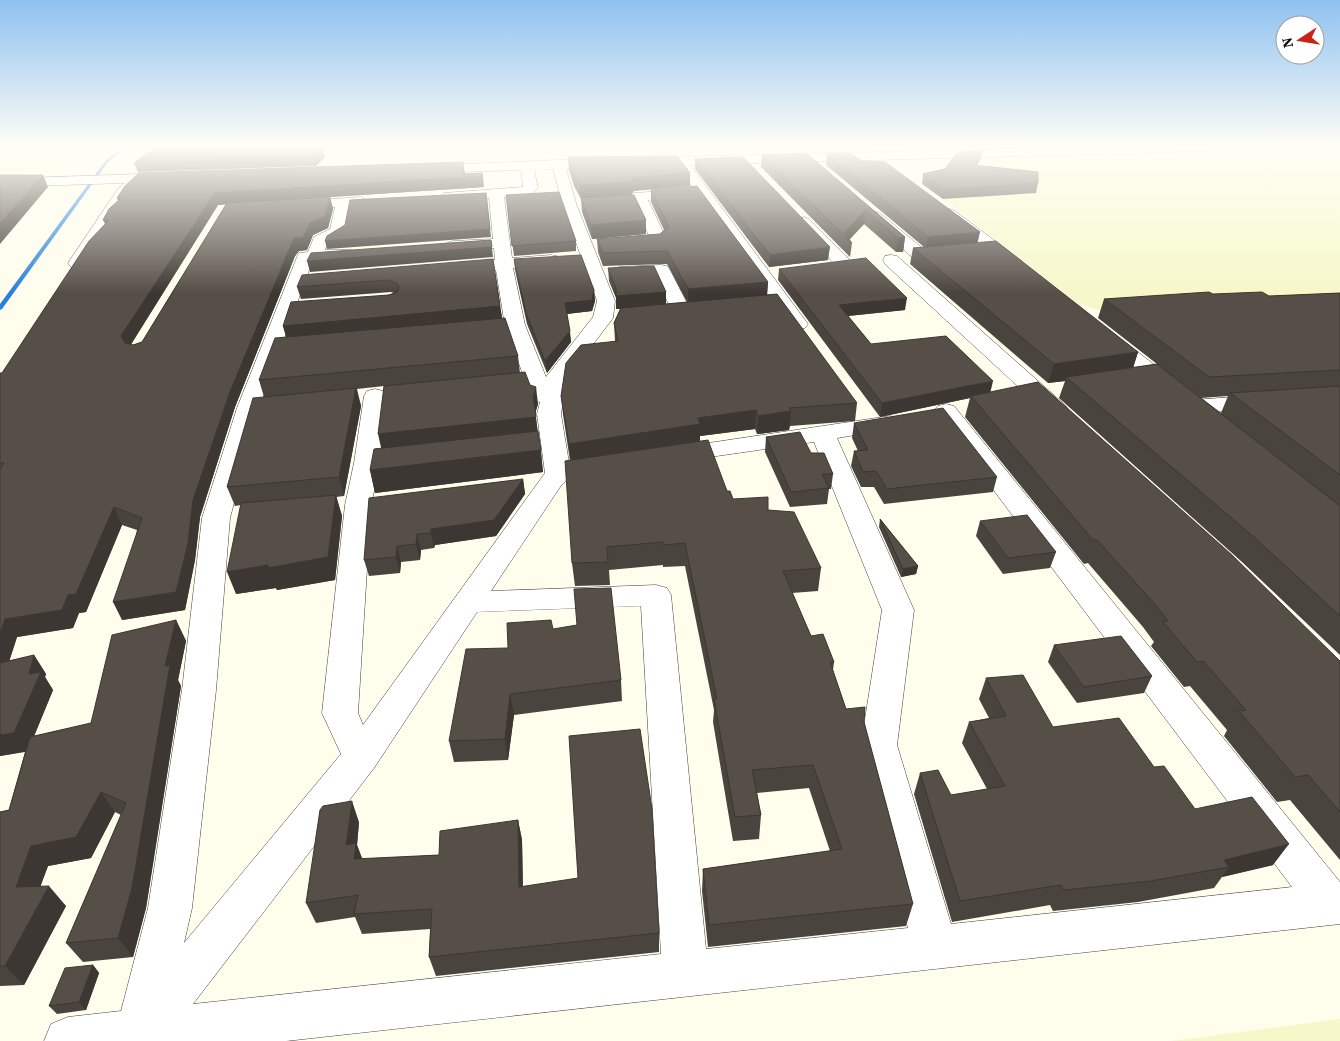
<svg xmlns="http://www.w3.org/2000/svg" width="1340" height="1041" font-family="'Source Serif 4',serif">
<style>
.farmland{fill:#f6f8c9}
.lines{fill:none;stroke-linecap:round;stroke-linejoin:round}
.stream{fill:#2a80da;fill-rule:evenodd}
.minor-casing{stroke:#3f3f3f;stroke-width:1}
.minor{fill:#fff;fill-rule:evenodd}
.wall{fill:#4a443e;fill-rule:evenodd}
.shaded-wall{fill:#3c3732}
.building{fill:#564f48;stroke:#3c3732}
</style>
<rect width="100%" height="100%" fill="#fffdec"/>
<g class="farmland">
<polygon points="0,147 88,147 63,168 0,171"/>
<polygon points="843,147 1003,147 847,151"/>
<polygon points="1340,147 1340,304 1115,316 1077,303 928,187 1004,183 973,159"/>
<polygon points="1340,1019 1340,1041 1172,1041"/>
</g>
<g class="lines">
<polygon class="stream" points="123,147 127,147 108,162 2,309 0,310 0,304 106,160"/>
<g class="minor-casing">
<g id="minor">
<path d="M1080 147H1212L1206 151 690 165 808 324 805 328H791L696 192 689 196 648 200 667 240 665 243 622 245 620 242 622 239 649 236 632 196 634 193 694 189 677 166 566 169 577 206 615 301 613 318 566 380 561 414 571 475 560 487 491 591 656 585 667 588 671 595 706 949 908 928 861 745 882 610 814 442 675 462 666 460 663 455 666 450 675 448 890 416 898 418 902 423 898 428 837 438 914 610 897 745 951 924 1292 887 934 411 938 406 946 404 954 406 1340 882V924L286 1041H44L51 1024 68 1017 121 1011 148 908 182 690 202 518 237 408 297 257 299 253 308 252 314 237 330 229 335 207 295 209 288 205 290 202 361 197 368 201 366 204 350 206 345 232 327 243 325 250H352L354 254 352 258 312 262 259 408 230 518 216 690 192 908 184 943 341 754 322 713 345 505 354 463 364 396 367 391 375 389 383 391 386 396 380 463 371 505 358 713 363 725 545 473 537 414 540 402 534 401 528 387 491 391 483 389 480 384 483 379 523 375 508 332 471 335 464 333 461 329 464 325 504 320 496 270 457 273 451 272 448 268 451 264 457 263 495 260 494 248 453 251 447 249 445 246 447 243 453 241 493 239 489 198 449 200 444 199 442 196 444 193 523 187 521 170 426 173 421 172 419 169 421 166 558 160ZM553 169 563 206 597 301 593 317 546 377 525 325 513 268 551 265 557 264 559 260 557 256 551 255 512 258 504 197 531 194 538 188 534 170ZM641 606 661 954 193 1004 374 768 477 612Z"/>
<polygon points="171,173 176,174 178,177 176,180 143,182 128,196 83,267 71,267 68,263 117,190 125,183 0,187 0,179"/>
<polygon points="950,209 955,211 1023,262 1026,266 1023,270 1011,270 945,217 942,214 945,211"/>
<polygon points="876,212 881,214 927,252 929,256 927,260 915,260 871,220 868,217 871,214"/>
<polygon points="804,217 809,219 851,261 854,265 851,269 839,269 799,225 796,222"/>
<polygon points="891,255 897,256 1064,404 1068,409 1064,414 1056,416 1048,414 885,264 883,260 885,256"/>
<polygon points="661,265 667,266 670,270 691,311 688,315 674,315 655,276 614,276 611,272 614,268 620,267"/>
<polygon points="1107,332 1114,334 1181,385 1184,390 1181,395 1173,397 1165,395 1100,342 1097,338 1100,334"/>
<polygon points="1261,395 1269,397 1272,402 1269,407 1193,414 1185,412 1182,407 1185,402 1193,400"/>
</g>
</g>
<use href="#minor" class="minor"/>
</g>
<g class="wall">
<polygon points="156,147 315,147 315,148 323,148 325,157 316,166 138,172 134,163"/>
<polygon points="982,151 980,160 977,165 1038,183 1036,193 943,199 922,184 923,174 945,169"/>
<polygon points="806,153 905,237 903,252 896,252 864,224 849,240 852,243 850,257 761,167 762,155"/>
<path d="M827 154 977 243 1138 352 1133 368 1157 364 1098 318 1104 299 1213 294 1269 296 1340 293V655L1242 562 1059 398 1065 381 1048 383 910 264 913 248 924 247 826 165ZM1228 396 1221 413 1201 398 1214 397Z"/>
<polygon points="568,157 690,186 634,191 631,195 646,220 646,234 592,239 582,212 581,199 574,186 569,170"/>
<polygon points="695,159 828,260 769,267 695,169"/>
<path d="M465 174 484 187 330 197 333 209 328 228 313 235 307 250 299 251 295 256 235 407 200 517 195 560 185 610 122 620 137 530 122 525 86 612 79 613 73 628 17 637 9 661 34 655 46 674 45 677 53 690 34 736 91 723 176 620 186 641 178 680 181 686 146 908 133 957 83 962 66 943 121 815 115 812 91 858 48 866 40 886 66 906 24 985 0 986V812L9 810 25 752 0 756V373H2L105 224 103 220 118 201 117 198ZM226 204 142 342 133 345 131 344 218 205Z"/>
<polygon points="651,190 768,282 767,295 857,403 855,421 790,426 789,430 757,434 755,429 700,436 700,441 727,491 733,499 768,510 821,568 818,591 792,593 811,636 834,662 833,670 846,709 864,722 913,904 906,926 708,947 702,891 703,869 830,851 809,788 757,793 761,815 759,839 733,841 713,722 714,710 685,566 663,567 663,565 609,570 610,585 575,586 572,563 570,461 563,414 561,396 615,341 614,323 620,309 616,309 616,298 609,281 608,268 666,292 666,304 687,302 667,264 603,266 598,252 597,239 660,234 664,230 651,202"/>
<polygon points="506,195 576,241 576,251 514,256"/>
<polygon points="493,259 502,318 518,356 520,373 538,404 535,413 543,472 375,493 370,470 381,448 384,386 357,389 361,406 344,496 336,497 342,516 335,580 277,590 276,588 236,594 241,505 235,506 227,487 264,397 259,380 286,337 283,326 394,293 391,292 301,299 297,287"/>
<polygon points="514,259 594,290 595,301 592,311 567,314 571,342 547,373 527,324 515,270"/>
<polygon points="779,269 905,310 848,316 871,344 990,392 1340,661 1340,860 1290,800 1277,802 1224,736 1227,730 1190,686 1184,687 1151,646 1154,642 1143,627 1088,563 1084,564 965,417 970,398 880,417 778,280"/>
<polygon points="854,423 997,477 993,492 884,504 874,487 861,487 851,466 854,451 858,451 852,438"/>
<polygon points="766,437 811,453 833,474 831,489 829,489 827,504 790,507 765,452"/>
<polygon points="523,479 525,494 496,536 435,545 434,548 421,550 420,560 401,562 400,573 369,576 364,560"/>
<polygon points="880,519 918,566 916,574 901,577 879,527"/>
<polygon points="980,521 1056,552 1050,568 1003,574 976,536"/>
<polygon points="553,629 621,680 622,701 514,715 508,760 454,762 449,741 508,648"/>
<polygon points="1054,645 1152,676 1144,693 1077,703 1048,662"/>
<polygon points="986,678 1053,727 1154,767 1195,809 1273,865 1222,877 1214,888 1138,902 1053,911 1050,905 952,922 914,794 920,773 951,795 987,789 962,743 969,722 989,718 979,699"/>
<polygon points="518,820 522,840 523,886 659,933 659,952 436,976 429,957 430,929 362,934 355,917 316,923 306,903 359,822 357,845 362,859 439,855"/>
<polygon points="93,965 99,973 86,1010 57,1014 49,1006"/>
</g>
<g class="shaded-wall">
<polygon points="323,148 325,157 316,166 314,157"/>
<polygon points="982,151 980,160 972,174 974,165"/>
<polygon points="463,162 465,173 464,177 483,176 484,187 330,197 333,209 328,228 313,235 307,250 299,251 295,256 235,407 200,517 195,560 185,610 122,620 113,602 193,500 230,392 292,243 295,238 310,223 330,197 218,205 127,351 121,336 215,193 462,174"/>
<polygon points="690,173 690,186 639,190 634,191 631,195 581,199 580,185 639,177"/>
<polygon points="43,175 48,187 0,244 0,223"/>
<polygon points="486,193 491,237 327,249 325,241"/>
<polygon points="866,210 864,224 849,240 844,233"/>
<polygon points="646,220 646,234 592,239 591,225"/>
<polygon points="980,232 977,245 926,249 928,237"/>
<polygon points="905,237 903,252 896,252 898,238"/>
<polygon points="491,240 493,257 310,272 307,261"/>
<polygon points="830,247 828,260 769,267 770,255"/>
<polygon points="768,282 767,295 688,303 688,289"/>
<polygon points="594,290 595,301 592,311 566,314 565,303"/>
<polygon points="666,292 666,304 616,309 616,296"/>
<polygon points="907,298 905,310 838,317 839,305"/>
<polygon points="500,306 502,318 287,339 283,326"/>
<polygon points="570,331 571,342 547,373 545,361"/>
<polygon points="1138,352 1132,371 1066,377 1065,381 1048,383 1054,364"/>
<polygon points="993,381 990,394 971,396 970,398 880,417 882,403"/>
<polygon points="536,387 538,404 535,414 533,396"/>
<polygon points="356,388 361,406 344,496 339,477"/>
<polygon points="756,410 755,429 700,436 700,442 571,463 569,444 698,418"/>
<polygon points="791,411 789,430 757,434 758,416"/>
<polygon points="536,417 538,434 382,452 378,434"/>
<polygon points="541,450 543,472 375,493 370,470"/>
<polygon points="523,479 525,494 496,536 435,545 434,548 431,533 431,529"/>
<polygon points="336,495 342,516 335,580 277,590 276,588 236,594 227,572"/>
<polygon points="114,507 122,525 86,612 79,613 73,628 17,637 2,684 0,681 0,634 5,619 68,595"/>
<polygon points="417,534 421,550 420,560 416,544"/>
<polygon points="397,546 401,562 400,573 396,557"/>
<polygon points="918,566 916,574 901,577 903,569"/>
<polygon points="176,620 186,641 178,680 181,686 146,908 133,957 118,938 165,666"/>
<polygon points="34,655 46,674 45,677 53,690 28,751 0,756 0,735 29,674"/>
<polygon points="510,694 514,715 508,760 505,739"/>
<polygon points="101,792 115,812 91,858 48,866 33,907 16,887 31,846"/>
<polygon points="352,801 359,822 357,845 364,863 362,879 346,845"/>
<polygon points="518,820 522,840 523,907 519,887"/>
<polygon points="1289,844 1273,865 1222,877 1229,867 1224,860"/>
<polygon points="49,886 66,906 24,985 5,966"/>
<polygon points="93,965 99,973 86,1010 79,1002"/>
</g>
<g class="building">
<polygon points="156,147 312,147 312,148 323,148 314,157 134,163"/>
<polygon points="982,151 974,165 1038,172 1038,183 944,190 923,174 945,169 958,152"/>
<polygon points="806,153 905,237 898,238 866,210 844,233 852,243 762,155"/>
<polygon points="849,153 862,161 885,162 980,232 928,237 827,154"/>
<polygon points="677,156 690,173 639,177 633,178 630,182 580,185 573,173 568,157"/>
<polygon points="743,157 830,247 770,255 695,159"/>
<polygon points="463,162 462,174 482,173 483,176 215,193 121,336 125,343 133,345 142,342 227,203 330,197 325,216 310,223 303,238 295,238 292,243 230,392 193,500 188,543 176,592 113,602 142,518 114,507 76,594 68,595 62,610 5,619 0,634 0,469 4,463 0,463 0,373 2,373 89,241 109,220 103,220 109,209 121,198 117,198 125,186 139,173"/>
<polygon points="0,175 43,175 0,223"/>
<polygon points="697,186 768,282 688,289 667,251 603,253 597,239 660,234 669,227 651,190"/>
<polygon points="559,192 576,241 512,246 506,195"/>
<polygon points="486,193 490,229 325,241 327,236 345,225 350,200"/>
<polygon points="634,195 646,220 591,225 581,198"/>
<polygon points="491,240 492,247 307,261 311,253"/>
<polygon points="996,241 1138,352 1054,364 913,248"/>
<polygon points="581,255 594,290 592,300 565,303 570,331 545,361 526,313 514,259"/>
<polygon points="866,258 907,298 839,305 871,344 946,336 993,381 882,403 779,269"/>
<polygon points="493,259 500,306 283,326 291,302 389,295 397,292 399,287 397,283 388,280 297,287 302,275"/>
<polygon points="654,266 666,292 616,296 616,288 608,268"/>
<polygon points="1209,292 1213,294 1262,292 1269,296 1340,293 1340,370 1209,377 1104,299"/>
<polygon points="777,294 857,403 789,408 791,411 758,416 756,410 698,418 700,424 569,444 561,396 566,363 581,345 618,341 614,323 621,308"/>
<polygon points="505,318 518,356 259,380 275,338"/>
<polygon points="1157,364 1340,506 1340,616 1255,538 1066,377"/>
<polygon points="525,372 530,385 536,387 533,396 536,417 378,434 384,386"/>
<polygon points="1038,382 1232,555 1340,661 1340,812 1308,775 1295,777 1239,711 1246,710 1203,661 1197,662 1163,622 1168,621 1154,603 1097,540 1093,540 971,396"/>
<polygon points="1340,386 1340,475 1230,393"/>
<polygon points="356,388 339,477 227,487 253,398"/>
<polygon points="943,408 997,477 887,489 876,471 863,472 854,451 868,450 854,423"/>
<polygon points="538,431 541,450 370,470 374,449"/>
<polygon points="800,432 811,453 824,453 833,474 822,474 829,488 791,492 766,437"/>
<polygon points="708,440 727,491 730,491 733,499 768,497 768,510 794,512 821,568 783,571 811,636 823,634 834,662 830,662 846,709 865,707 864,722 913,904 709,925 703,869 842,849 813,765 752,770 761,815 735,817 714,699 717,699 685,543 663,545 663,542 607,547 608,562 572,563 565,461"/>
<polygon points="523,479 494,520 431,529 431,533 417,534 416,544 397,546 396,557 364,560 369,498"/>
<polygon points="336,495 328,557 268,568 268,565 227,572 241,503"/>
<polygon points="1027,515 1056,552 1008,558 980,521"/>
<polygon points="880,519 918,566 903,569"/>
<polygon points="611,588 621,680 510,694 505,739 449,741 466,649 508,648 507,623 551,620 553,629 577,625 574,589"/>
<polygon points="176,620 165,666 170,665 132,888 118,938 66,943 126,803 101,792 76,837 31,846 16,887 49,886 5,966 0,966 0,812 9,810 30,737 91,723 112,635"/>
<polygon points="1121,636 1152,676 1084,687 1054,645"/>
<polygon points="34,655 29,674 41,672 14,733 0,735 0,663"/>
<polygon points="1023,675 1053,727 1119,718 1154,767 1164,766 1195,809 1252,797 1289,844 1224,860 1229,867 1151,881 1064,890 1061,885 960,901 920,773 938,770 951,795 1005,786 969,722 1006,716 986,678"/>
<polygon points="640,729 652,809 659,933 429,957 432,909 354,914 358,895 306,903 320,810 323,806 352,801 346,845 356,843 354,859 439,855 440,831 518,820 519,887 578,878 569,736"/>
<polygon points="93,965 79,1002 49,1006 65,968"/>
</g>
<linearGradient id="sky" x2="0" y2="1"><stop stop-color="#8fc1f0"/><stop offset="0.5" stop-color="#fffef6"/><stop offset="1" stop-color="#fffef6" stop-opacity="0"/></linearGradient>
<rect width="1340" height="293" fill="url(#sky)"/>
<g transform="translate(1300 40) rotate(258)"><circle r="24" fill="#ffffff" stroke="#9e9e9e"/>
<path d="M0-4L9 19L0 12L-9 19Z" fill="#c92317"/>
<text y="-8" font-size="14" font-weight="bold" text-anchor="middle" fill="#0c0c0c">N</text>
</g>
</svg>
